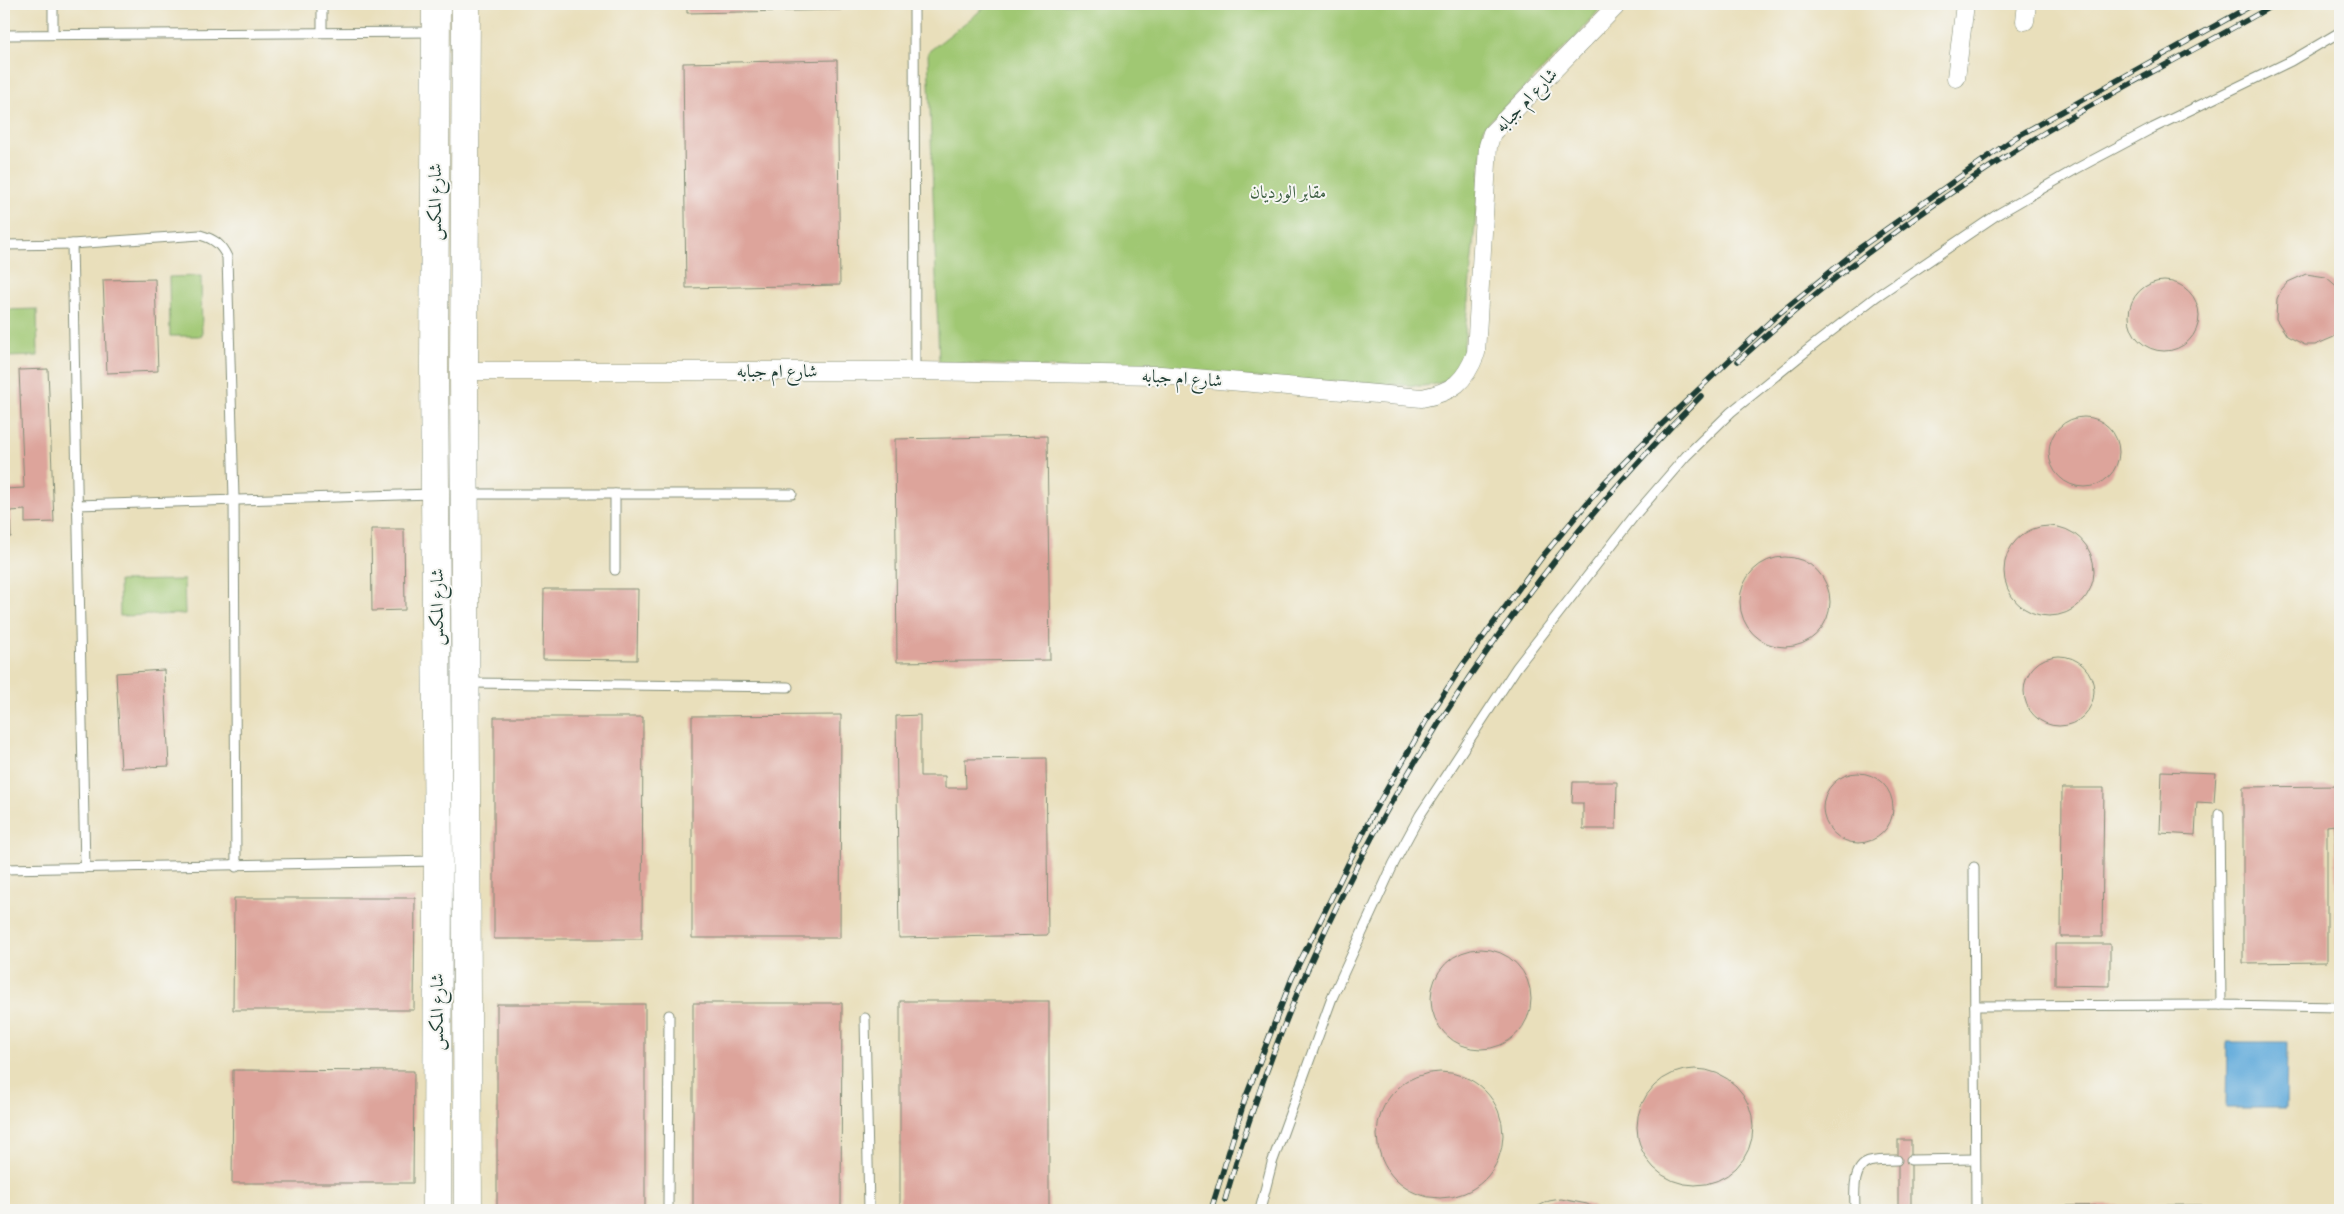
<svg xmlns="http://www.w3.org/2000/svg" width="2344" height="1214" font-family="Alegreya,Amiri,serif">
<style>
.green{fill:#a0c873;stroke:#608254}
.water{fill:#64acdb;stroke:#427488}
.building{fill:#dda49b}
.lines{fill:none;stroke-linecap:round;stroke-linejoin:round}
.lane-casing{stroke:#848e78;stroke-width:11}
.street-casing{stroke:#848e78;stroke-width:19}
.primary-casing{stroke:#848e78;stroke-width:29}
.lane{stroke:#fff;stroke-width:9}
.street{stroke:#fff;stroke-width:18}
.primary{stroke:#fff;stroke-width:28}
.rail-casing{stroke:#1f3d34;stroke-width:5.5}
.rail{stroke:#f6f6f2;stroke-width:4;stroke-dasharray:11;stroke-linecap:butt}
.labels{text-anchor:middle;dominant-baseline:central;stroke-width:4;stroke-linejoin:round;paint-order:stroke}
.street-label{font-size:18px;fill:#1f3d34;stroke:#f6f6f2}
.park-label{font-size:18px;fill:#3f6044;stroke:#f6f6f2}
</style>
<rect width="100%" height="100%" fill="#f6f6f2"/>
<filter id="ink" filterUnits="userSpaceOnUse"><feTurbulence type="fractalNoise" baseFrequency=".02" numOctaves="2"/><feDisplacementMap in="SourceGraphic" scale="10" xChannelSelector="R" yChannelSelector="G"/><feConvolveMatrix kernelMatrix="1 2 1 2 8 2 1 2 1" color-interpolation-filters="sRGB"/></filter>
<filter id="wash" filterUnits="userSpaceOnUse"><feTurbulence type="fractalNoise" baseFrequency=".0096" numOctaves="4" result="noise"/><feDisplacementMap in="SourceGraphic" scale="20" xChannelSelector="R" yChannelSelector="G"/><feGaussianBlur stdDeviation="1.12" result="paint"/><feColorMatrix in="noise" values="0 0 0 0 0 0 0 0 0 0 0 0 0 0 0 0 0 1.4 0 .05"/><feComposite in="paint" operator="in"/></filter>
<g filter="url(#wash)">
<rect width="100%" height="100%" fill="#e9dfbb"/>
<g class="green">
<path d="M989 4H1604L1577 36 1484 127 1463 355C1455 379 1446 384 1422 386L939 362 928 52Z"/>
<polygon points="201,276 202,336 170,336 169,277"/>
<polygon points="37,309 38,356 4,357 4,310"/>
<polygon points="184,580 185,614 120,616 119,581"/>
</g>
<polygon class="water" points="2227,1042 2287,1042 2286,1108 2226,1108"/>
<g id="blocks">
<g class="building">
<polygon points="687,4 841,4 841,10 687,13"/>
<polygon points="837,60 840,285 686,288 683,63"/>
<polygon points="2306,274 2326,277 2340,289 2340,329 2334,337 2315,345 2305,345 2287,336 2276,319 2277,299 2281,290 2288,282"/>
<polygon points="155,279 158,371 107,373 103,280"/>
<circle cx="2164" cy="316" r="35"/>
<polygon points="48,369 54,522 25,523 25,510 10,511 11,537 4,537 4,489 24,488 19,370"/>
<circle cx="2084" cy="452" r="35"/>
<polygon points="1047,436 1050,660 897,662 895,439"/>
<circle cx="2049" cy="571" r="45"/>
<polygon points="371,529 404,529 405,610 372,611"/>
<circle cx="1785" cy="602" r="45"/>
<polygon points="544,589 638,589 637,660 543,659"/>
<circle cx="2059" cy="691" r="35"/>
<polygon points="164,670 169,766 121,768 116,673"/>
<polygon points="841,715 840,938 692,938 692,716"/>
<polygon points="920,715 920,776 945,776 945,788 966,788 965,759 1046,758 1048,935 899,938 896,716"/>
<polygon points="494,717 643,717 642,939 494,939"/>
<polygon points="2162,771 2216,773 2214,803 2197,802 2195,835 2160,833"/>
<circle cx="1858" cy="808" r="35"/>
<polygon points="1573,782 1617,782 1616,829 1583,829 1583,803 1572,803"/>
<polygon points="2340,786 2340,950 2336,950 2335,825 2327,826 2327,962 2243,963 2243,787"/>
<polygon points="2062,788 2104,788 2102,937 2061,937"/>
<polygon points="234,898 415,898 414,1010 233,1010"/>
<polygon points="2055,944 2110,944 2110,986 2055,985"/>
<circle cx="1481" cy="999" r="50"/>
<rect x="900" y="1001" width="149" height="209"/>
<polygon points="693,1003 842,1003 841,1210 693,1210"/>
<rect x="497" y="1004" width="148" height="206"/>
<circle cx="1695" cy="1127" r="58"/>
<polygon points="233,1070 414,1071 413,1183 232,1183"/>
<circle cx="1440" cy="1135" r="63"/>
<rect x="1898" y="1140" width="13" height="70"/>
<polygon points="1561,1199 1587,1204 1598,1210 1530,1210 1549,1201"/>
<polygon points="2201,1205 2201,1210 2008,1210 2008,1206"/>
</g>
</g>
</g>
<g filter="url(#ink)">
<use href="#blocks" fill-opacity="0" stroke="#848e78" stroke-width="1"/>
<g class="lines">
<g class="lane-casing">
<g id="lane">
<polyline points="53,4 53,34"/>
<polyline points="914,4 915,371"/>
<polyline points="322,32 322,4"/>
<polyline points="4,35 433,32"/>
<polyline points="72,244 85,868"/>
<path d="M4 245 72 244 200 235C214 239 221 244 227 257L234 498 236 867"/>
<polyline points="467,494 792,494"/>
<polyline points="77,505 432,494"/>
<polyline points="615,570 615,494"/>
<polyline points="469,683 788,687"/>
<polyline points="2219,814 2221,1005 2340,1007"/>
<polyline points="1974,867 1976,1210"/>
<polyline points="4,869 435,861"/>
<polyline points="1975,1006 2221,1005"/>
<polyline points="865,1018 869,1210"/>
<polyline points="1911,1160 1975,1159"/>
<polyline points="668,1210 669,1015"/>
<polyline points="1260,1210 1272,1163 1332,998 1394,863 1420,815 1517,667 1635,515 1686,456 1731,412 1820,340 1877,296 1998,214 2076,169 2153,128 2291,61 2340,32"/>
<path d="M1855 1210C1855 1196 1851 1168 1869 1162 1877 1160 1889 1160 1897 1160"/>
</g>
</g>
<g class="street-casing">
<g id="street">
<polyline points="2025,21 2027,4"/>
<polyline points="1956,78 1965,4"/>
<path d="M464 371H915L1161 375 1422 398C1453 392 1465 382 1476 353L1488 146 1492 133 1618 4"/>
</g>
</g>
<g class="primary-casing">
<g id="primary">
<polyline points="436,4 434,368 438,861 437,1210"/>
<polyline points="466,4 464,371 468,1210"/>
</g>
</g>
<use href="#lane" class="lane"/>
<use href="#street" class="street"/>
<use href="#primary" class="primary"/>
<g class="rail-casing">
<g id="rail">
<path d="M1738 361C1833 274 1937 198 2047 131 2122 86 2200 48 2275 4"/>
<path d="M1225 1200C1311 894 1478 621 1701 396"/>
<polyline points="1211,1210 1245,1099 1292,978 1373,813 1426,721 1462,666 1542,557 1604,483 1662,424 1776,316 1861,247 2016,137 2254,4"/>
</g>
</g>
<use href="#rail" class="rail"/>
</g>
</g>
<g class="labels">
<g class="street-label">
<text transform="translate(1526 100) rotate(-46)">شارع ام جبابه</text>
<text transform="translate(435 202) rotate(-90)">شارع المكس</text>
<text x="777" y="371">شارع ام جبابه</text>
<text transform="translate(1182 378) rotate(4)">شارع ام جبابه</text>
<text transform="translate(437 607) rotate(-90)">شارع المكس</text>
<text transform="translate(437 1012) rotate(-90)">شارع المكس</text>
</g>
<g class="park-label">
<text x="1288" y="192">مقابر الورديان</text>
</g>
</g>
<rect width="2344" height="1214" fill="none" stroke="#f6f6f2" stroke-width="20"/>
</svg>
